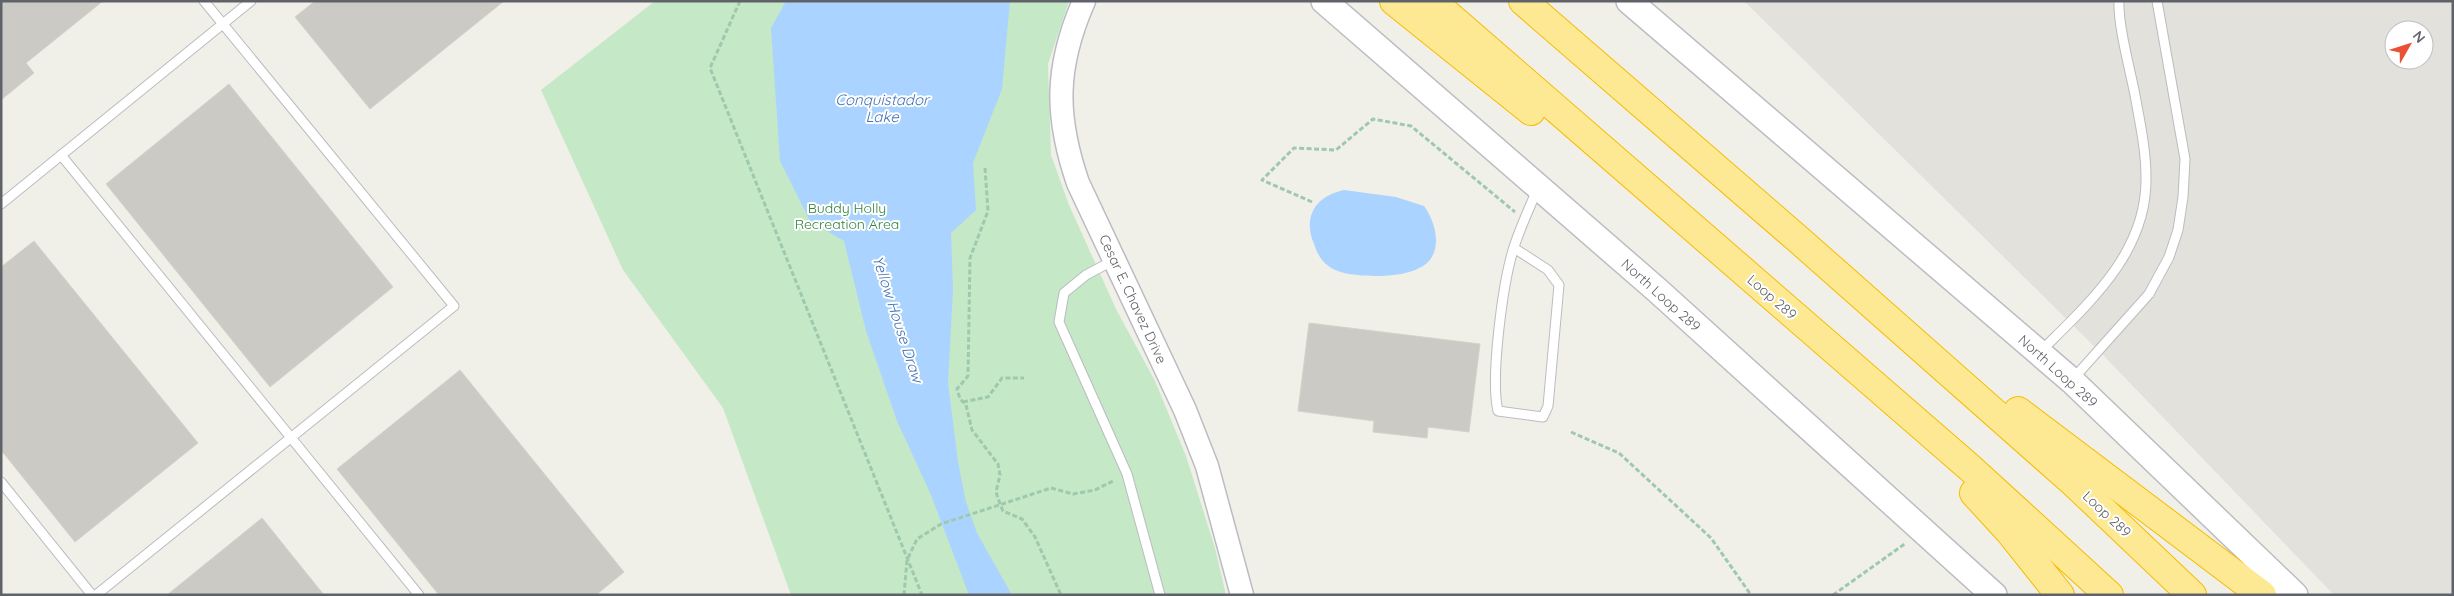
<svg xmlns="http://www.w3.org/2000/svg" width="2454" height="596" font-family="Quicksand,sans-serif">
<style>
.industrial{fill:#e3e1dc;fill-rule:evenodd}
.green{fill:#c5e8c7}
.water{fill:#aad4ff}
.building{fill:#cccac5;stroke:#d6d2c6}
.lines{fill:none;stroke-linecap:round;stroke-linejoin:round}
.service-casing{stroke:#babcc1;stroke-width:11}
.tertiary-casing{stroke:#babcc1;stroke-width:25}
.secondary-casing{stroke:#bbbdc3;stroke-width:28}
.motorway-casing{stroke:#f8bb01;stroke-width:30}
.path{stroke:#9ec9ad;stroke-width:3;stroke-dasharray:5 2.5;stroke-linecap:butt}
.service{stroke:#fff;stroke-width:9}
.tertiary{stroke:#fff;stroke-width:22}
.secondary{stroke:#fff;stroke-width:25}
.motorway{stroke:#fde993;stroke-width:28}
.labels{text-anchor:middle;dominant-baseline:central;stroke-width:4;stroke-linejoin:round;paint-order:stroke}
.park-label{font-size:14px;fill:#34823d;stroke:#fff}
.street-label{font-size:14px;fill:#5f6268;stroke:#fff}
.water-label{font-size:15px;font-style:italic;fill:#4473b3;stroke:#fff}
</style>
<rect width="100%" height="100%" fill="#f1f0e8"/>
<path class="industrial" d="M1744 1H2453V595H2334L2103 355ZM2394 30H2424V60H2394Z"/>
<polygon class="green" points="655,1 1069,1 1048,64 1051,155 1069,205 1116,309 1155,381 1186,456 1215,548 1226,595 791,595 723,408 623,270 541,90"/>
<g class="water">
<polygon points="786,1 1010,1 1002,89 973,163 976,210 951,233 953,290 948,383 958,462 966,502 977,533 1012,595 969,595 931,495 897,421 866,331 844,241 810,221 780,161 771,28"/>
<path d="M1344 190 1396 197 1424 206C1435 221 1443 248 1427 263 1414 274 1392 276 1375 276 1347 275 1323 274 1314 244 1311 237 1309 229 1310 221 1313 202 1327 194 1344 190Z"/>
</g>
<g class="building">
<polygon points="1,1 103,1 26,63 34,73 1,100"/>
<polygon points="315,1 504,1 370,109 295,17"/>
<polygon points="229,84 393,287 270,387 106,184"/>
<polygon points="34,241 198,443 75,542 1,450 1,267"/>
<polygon points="1309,323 1480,344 1469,432 1428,427 1427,438 1373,432 1374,421 1298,411"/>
<polygon points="460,370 624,572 596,595 439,595 337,469"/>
<polygon points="262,518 324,595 167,595"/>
</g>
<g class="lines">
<g class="service-casing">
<g id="service">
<polyline points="61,155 419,595"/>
<polyline points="1,204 251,1"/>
<path d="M1514 248 1548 270 1559 285 1548 406 1543 417 1498 411C1490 378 1503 281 1514 247 1520 228 1529 209 1537 190"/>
<polyline points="1114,260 1086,275 1064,293 1059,322 1127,474 1160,595"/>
<path d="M2040 352C2088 304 2147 253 2146 178 2146 150 2140 123 2135 95 2130 69 2118 26 2119 1"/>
<polyline points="2073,379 2149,294 2169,257 2178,230 2183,197 2185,159 2157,1"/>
<polyline points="1,482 92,595"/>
<polyline points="96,595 454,306 204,1"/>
</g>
</g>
<g class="tertiary-casing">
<path id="tertiary" d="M1084 1C1055 67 1055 116 1078 183L1185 410 1207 466 1242 595"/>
</g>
<g class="secondary-casing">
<g id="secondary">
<polyline points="1324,1 1657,290 1994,595"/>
<polyline points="1629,1 2072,381 2295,595"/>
</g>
</g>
<g class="motorway-casing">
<g id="motorway">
<polyline points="1394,1 1531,111"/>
<polyline points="1432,1 1969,467 2109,595"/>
<polyline points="1523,1 1799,240 2074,483 2192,595"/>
<polyline points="2018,411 2262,595"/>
<polyline points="1974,493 2009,531 2060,595"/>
</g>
</g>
<g class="path">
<polyline points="740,1 710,68 922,595"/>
<polyline points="985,168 988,211 970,258 968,376 957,389 960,399 966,405 972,430 998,464 1000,475 996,492 1000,504 1003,511 1022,519 1035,537 1061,595"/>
<polyline points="1312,202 1262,180 1294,148 1336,150 1373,119 1411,126 1515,212"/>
<polyline points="963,402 988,397 1002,378 1024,378"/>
<polyline points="1571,432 1619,453 1711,538 1751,595"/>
<polyline points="904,595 907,560 917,539 941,524 1051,488 1073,494 1095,490 1115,480"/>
<polyline points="1833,595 1906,543"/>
</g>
<use href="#service" class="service"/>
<use href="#tertiary" class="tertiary"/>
<use href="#secondary" class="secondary"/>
<use href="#motorway" class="motorway"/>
</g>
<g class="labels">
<g class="park-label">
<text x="847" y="208">Buddy Holly<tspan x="847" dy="16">Recreation Area</tspan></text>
</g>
<g class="street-label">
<text transform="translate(1661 295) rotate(42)">North Loop 289</text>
<text transform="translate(1772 297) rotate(41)">Loop 289</text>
<text transform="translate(1133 299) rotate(65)">Cesar E. Chavez Drive</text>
<text transform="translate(2058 371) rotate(42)">North Loop 289</text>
<text transform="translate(2107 514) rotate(43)">Loop 289</text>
</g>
<g class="water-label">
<text x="882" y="99">Conquistador<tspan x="882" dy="17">Lake</tspan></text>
<text transform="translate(898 319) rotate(72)">Yellow House Draw</text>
</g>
</g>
<rect width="2454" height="596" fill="none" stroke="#5f6268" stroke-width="5"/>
<g transform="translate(2409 45) rotate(51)"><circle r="24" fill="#ffffff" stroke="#bfc0c3"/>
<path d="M0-4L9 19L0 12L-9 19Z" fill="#e95036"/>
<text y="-8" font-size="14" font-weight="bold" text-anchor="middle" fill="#5f6268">N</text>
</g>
</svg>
